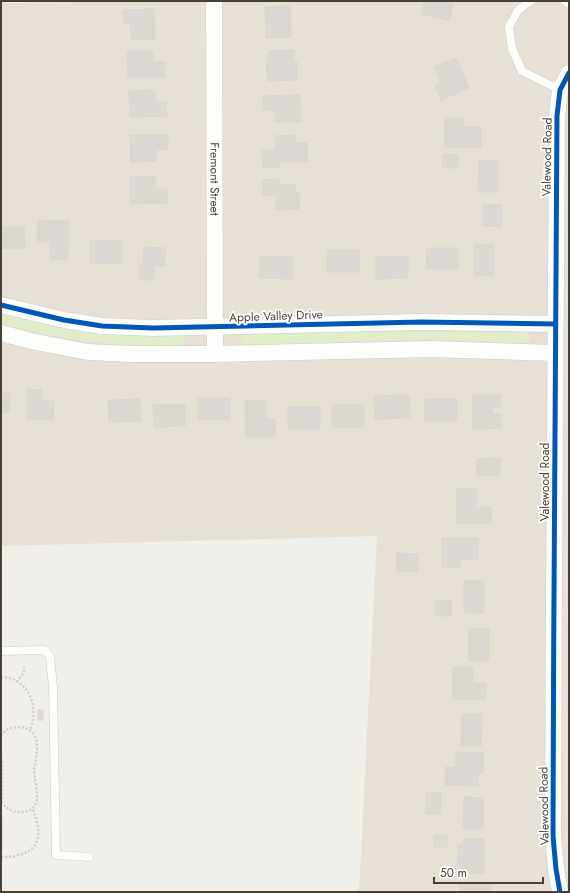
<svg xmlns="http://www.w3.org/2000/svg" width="570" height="893" font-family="Jost,sans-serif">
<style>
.residential{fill:#e6e0d7}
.commercial{fill:#f4eadc}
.green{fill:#e0edc8}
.building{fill:#dbd8d3;stroke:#d9d6d0}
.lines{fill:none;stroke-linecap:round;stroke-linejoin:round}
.service-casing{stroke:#cecbc6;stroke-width:9}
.minor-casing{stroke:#cecbc6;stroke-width:17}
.path{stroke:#d1cfca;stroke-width:2.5;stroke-dasharray:2 2;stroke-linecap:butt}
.service{stroke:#fdfdfc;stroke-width:8}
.minor{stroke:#fdfdfc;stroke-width:16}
.cycleway-casing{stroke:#fff;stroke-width:8}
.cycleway{stroke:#0057b8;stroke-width:5}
.labels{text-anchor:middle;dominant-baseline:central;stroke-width:3.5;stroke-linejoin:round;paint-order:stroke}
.street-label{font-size:12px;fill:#484035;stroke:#fff}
</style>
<rect width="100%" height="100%" fill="#f1efea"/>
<polygon class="residential" points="154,1 569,1 569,892 359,892 377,536 1,546 1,3"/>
<polygon class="commercial" points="1,1 154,1 1,3"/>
<g class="green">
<path d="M1 314 67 328 114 334 182 336 185 339 184 344C175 349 160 346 150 346 99 344 50 337 1 324Z"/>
<polygon points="422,330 527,333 531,336 529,343 383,341 250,346 241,342 241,338 243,333"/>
</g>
<g class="building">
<polygon points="424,1 454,1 449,21 421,14"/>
<polygon points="290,6 291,37 266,38 265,7"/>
<polygon points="154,9 155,39 131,39 130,23 124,23 124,10"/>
<polygon points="294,50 294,62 297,62 297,80 267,81 266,58 269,58 269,51"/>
<polygon points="127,51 153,51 153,62 165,62 165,77 128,77"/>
<polygon points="456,58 469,88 441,100 435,86 441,84 434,67"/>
<polygon points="155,90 155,102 166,102 167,116 130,117 129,91"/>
<polygon points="300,95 301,122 275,122 275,110 263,110 263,96"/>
<polygon points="445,118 463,118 463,127 481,127 481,147 445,147"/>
<polygon points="130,135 168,135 168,149 156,150 156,161 131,162"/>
<polygon points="295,135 295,143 307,143 308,162 279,162 279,167 263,167 262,151 276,150 275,136"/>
<polygon points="443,154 458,155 458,168 442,168"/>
<polygon points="479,160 498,161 498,192 478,192"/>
<polygon points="130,177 155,177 155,188 167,188 167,203 130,204"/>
<polygon points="279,179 279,185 295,184 295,193 299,193 299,209 276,210 276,196 263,196 263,180"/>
<polygon points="483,204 502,205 502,227 483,226"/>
<polygon points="38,220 69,221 68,260 50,260 50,242 37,242"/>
<polygon points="1,227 24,227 25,248 1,249"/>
<rect x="90" y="241" width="32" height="22"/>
<rect x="474" y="244" width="20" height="32"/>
<polygon points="144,247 166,248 165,266 154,266 154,280 139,280 139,265 143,265"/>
<polygon points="426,248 458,248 458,269 427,269"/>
<rect x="327" y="250" width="32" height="22"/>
<polygon points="260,256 293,257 292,279 260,278"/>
<polygon points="408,256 408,278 376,279 376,257"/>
<polygon points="27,389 42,390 42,401 54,401 53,420 27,420"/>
<polygon points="1,393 10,394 9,413 1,412"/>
<polygon points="409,395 410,418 375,419 374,396"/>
<polygon points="472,395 501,395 501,407 492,408 492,414 501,414 501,428 473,429"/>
<rect x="198" y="398" width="32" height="22"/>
<polygon points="140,399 141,421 109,422 108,400"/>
<rect x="425" y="399" width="32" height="22"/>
<polygon points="245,401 266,401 266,419 275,419 275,437 246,437"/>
<polygon points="153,405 185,405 185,426 154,427"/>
<rect x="332" y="405" width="32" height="22"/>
<rect x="288" y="407" width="32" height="22"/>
<polygon points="500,458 500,476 477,476 477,459"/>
<polygon points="457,489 477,489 477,507 491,507 491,523 457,523"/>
<polygon points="442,538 478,538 478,559 460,559 460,567 442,567"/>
<polygon points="397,553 418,554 418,572 397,572"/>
<polygon points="464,581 484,581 484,613 464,612"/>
<rect x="435" y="601" width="16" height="15"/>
<rect x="469" y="629" width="20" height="32"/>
<polygon points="453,667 473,667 473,683 486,683 486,699 453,699"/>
<rect x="38" y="710" width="5" height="10"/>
<polygon points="462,714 482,714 481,746 461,746"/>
<polygon points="456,752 484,753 483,773 479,773 478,786 445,785 446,767 456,767"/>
<rect x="426" y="793" width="15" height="21"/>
<polygon points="464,797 483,798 483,829 463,829"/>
<rect x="1" y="821" width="1" height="29"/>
<polygon points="434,835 447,836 447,847 434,847"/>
<polygon points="464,839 484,839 484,873 457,873 458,845 464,845"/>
<rect x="459" y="884" width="33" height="8"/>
</g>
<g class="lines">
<g class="service-casing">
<g id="service">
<polyline points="531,1 518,10 509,27 512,49 522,71 560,90"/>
<polyline points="565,1 569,4"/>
<polyline points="1,651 45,650 50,657 53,687 56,855 89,857"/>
</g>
</g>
<g class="minor-casing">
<g id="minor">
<path id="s1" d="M214 4 215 354"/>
<polyline points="1,305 64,320 102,326 153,328 422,322 555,324"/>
<polyline points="1,333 31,341 88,352 134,354 215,354 431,349 554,353"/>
<path d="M560 892 556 869 553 836C554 596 554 356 557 116L560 90 569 73"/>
</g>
</g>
<g class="path">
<path d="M1 677C28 677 40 707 30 729"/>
<polyline points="17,682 24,672 24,667"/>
<path d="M1 736C5 730 11 727 19 727 36 727 39 743 36 758 36 762 34 766 34 770 34 784 47 812 20 812 12 812 7 809 2 802V766L1 757"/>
<path d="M1 857C37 857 46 840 32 807"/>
</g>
<use href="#service" class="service"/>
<use href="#minor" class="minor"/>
<g class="cycleway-casing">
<g id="cycleway">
<polyline points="1,305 64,320 102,326 153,328 422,322 555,324"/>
<path d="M560 892 556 869 553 836C554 596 554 356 557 116L560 90 569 73"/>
</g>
</g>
<use href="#cycleway" class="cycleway"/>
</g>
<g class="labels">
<g class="street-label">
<text transform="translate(547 157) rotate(-89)">Valewood Road</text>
<text stroke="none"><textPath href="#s1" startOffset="175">Fremont Street</textPath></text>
<text transform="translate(276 316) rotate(-2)">Apple Valley Drive</text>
<text transform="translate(545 482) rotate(-90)">Valewood Road</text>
<text transform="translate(544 806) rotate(-91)">Valewood Road</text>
</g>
</g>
<rect width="570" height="893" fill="none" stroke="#484035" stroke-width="4"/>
<path d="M434 877v6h109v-6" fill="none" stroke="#484035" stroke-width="2"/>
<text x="440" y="877" font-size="12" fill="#484035" stroke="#ffffff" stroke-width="3" paint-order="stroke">50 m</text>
</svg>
